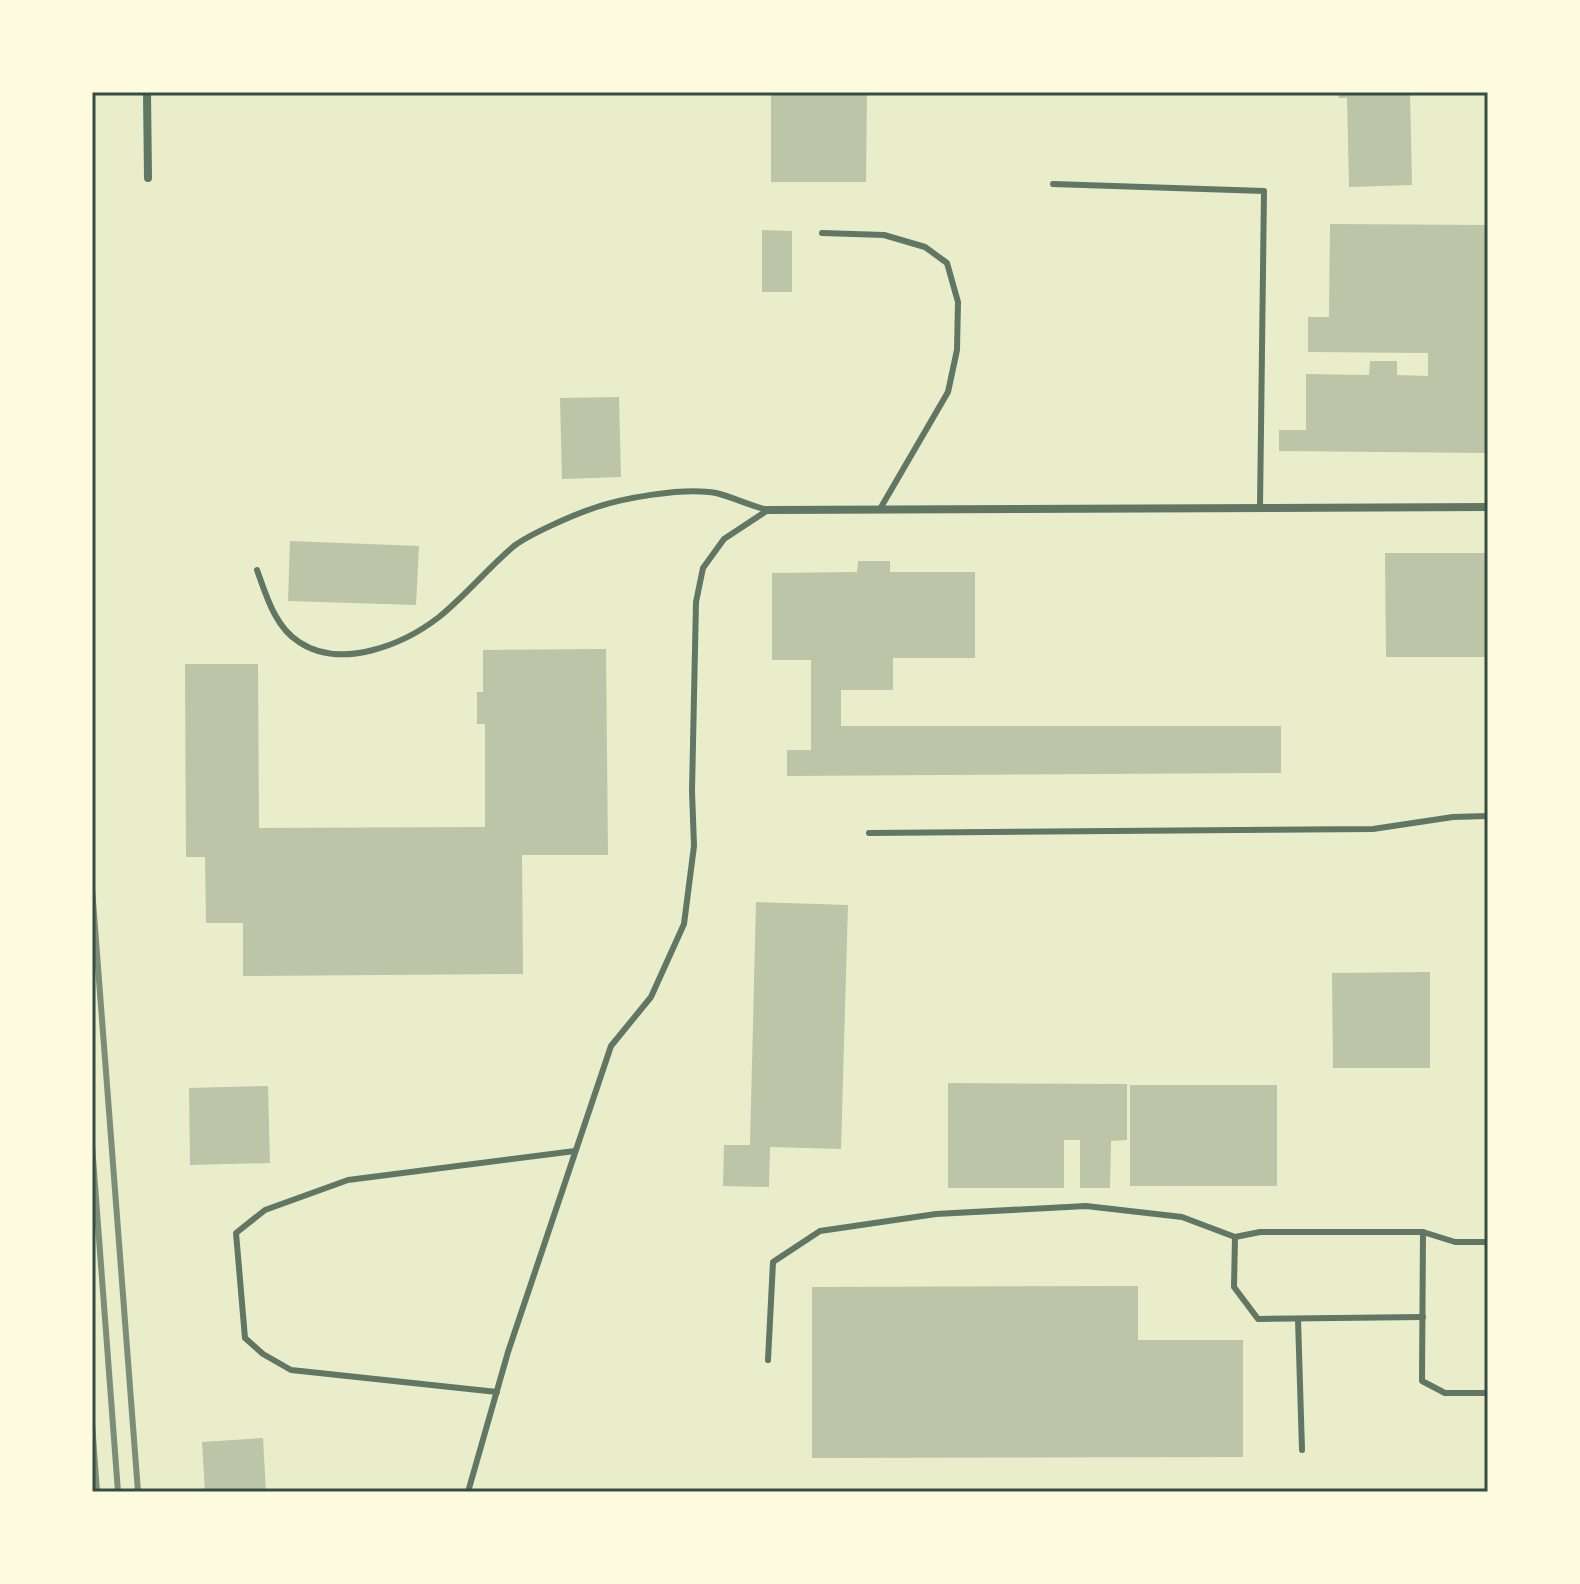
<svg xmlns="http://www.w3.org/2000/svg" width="1580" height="1584" font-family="Spectral,serif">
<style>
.building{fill:#bcc5a7}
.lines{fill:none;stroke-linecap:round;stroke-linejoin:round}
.service{stroke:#617663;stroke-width:6}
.minor{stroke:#617663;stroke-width:8}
.rail{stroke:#7c8e77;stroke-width:6}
.neatline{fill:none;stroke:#344e41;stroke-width:3}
</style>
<rect width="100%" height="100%" fill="#e9edc9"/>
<g class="building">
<polygon points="771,92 867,92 866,182 771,182"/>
<polygon points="1338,92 1410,92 1412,185 1349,187 1347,98 1339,98"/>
<polygon points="1330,224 1488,225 1488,453 1279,451 1279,430 1306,430 1306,374 1369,375 1370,361 1397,361 1397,375 1428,376 1428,353 1308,352 1308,317 1329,317"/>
<polygon points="762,230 792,231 792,292 762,292"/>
<polygon points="619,397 621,477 562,479 560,398"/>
<polygon points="290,541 419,546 416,605 288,601"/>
<polygon points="1385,553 1488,553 1488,657 1386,657"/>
<polygon points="858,561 890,561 890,572 975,572 975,658 893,658 893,690 841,690 841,726 1281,726 1281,773 787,776 787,750 811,750 811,660 772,660 772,573 857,572"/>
<polygon points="606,649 608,855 522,855 523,974 243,976 243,923 206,923 205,857 186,857 185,664 258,664 259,828 485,827 485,724 477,724 477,692 483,692 483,650"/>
<polygon points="756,902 848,905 841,1149 770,1147 769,1187 723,1186 724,1145 750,1145"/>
<polygon points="1430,972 1430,1068 1333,1068 1332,973"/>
<polygon points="948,1083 1127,1084 1127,1140 1111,1141 1110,1188 1080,1188 1080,1140 1064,1140 1064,1188 948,1188"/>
<rect x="1130" y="1085" width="147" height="101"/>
<polygon points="268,1086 270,1163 190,1165 189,1088"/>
<polygon points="1138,1286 1138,1340 1243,1340 1243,1457 812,1458 812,1287"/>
<polygon points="263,1438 266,1492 205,1492 202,1442"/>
</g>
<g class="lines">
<g class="service">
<polyline points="1053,184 1264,191 1260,508"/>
<polyline points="822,233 884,235 925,247 947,263 958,302 957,350 948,392 880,509"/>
<path d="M257 570C266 595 275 627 299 642 341 670 403 645 439 617 466 595 488 568 514 546 530 534 571 516 591 509 621 498 684 487 716 493 733 497 750 506 768 510"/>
<polyline points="869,833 1373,829 1453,817 1488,816"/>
<polyline points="1423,1232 1260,1232 1235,1237 1234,1287 1258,1319 1423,1317"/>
<polyline points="1488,1242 1455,1242 1423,1232 1422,1381 1445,1393 1488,1393"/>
<polyline points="1298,1319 1302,1450"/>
<polyline points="768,1360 773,1262 820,1231 936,1214 1086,1206 1182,1217 1235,1237"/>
<polyline points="497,1392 291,1370 263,1354 245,1338 236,1233 265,1210 348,1180 575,1151"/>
<polyline points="468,1492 508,1352 611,1046 651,997 684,924 694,846 692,791 696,602 703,568 724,539 768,510"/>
</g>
<g class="minor">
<polyline points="147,92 148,178"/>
<polyline points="768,510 1488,507"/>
</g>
<g class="rail">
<polyline points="92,888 138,1492"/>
<polyline points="92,1145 118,1492"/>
<polyline points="92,1423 97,1492"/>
</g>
</g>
<rect width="1580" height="1584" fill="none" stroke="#fefae0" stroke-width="188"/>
<rect x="94" y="94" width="1392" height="1396" class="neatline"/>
</svg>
